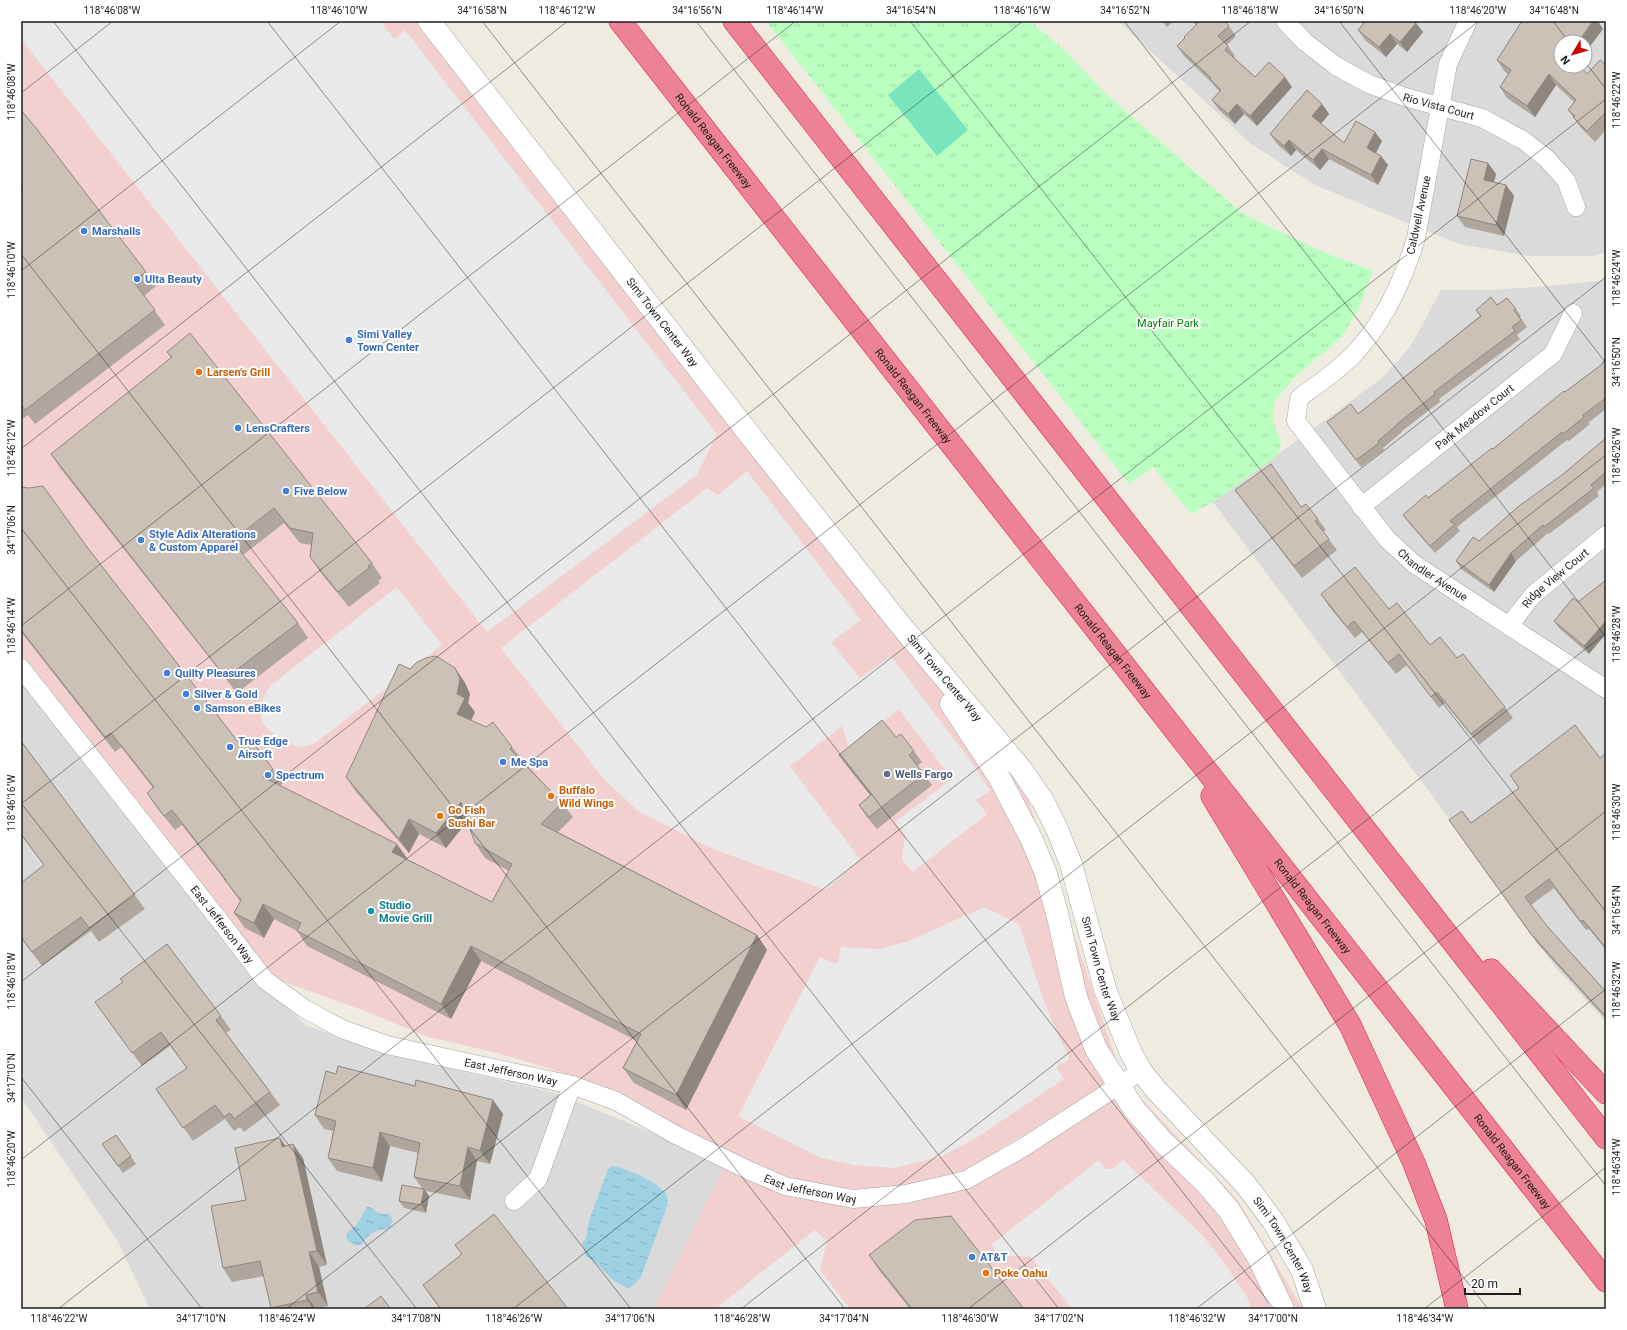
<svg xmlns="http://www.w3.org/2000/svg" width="1627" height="1330" font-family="Roboto,sans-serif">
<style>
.residential{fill:#dbdada;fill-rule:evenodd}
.commercial{fill:#f2d0cf}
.park{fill:url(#park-tufts)}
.pitch{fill:#78e5bc}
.parking{fill:#e9e9e9}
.water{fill:url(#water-ripples)}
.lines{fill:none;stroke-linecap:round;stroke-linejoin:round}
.minor-casing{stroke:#a4a4a4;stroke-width:19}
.tertiary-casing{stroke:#a4a4a4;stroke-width:23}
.motorway-casing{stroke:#e6155b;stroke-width:23}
.minor{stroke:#fff;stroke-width:18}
.tertiary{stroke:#fff;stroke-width:22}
.motorway{stroke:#ed8295;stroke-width:22}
.wall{fill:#afa69d}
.shaded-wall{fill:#8e8780}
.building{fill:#cbc1b7;stroke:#8e8780}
.ticks{fill:none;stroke:#1d1d1d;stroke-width:1;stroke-opacity:0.45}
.shop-dot{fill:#3f7fe0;stroke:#fff;stroke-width:1.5}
.food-dot{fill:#e8710a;stroke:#fff;stroke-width:1.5}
.service-dot{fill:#5c6f8a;stroke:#fff;stroke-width:1.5}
.culture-dot{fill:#0f9aa8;stroke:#fff;stroke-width:1.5}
.labels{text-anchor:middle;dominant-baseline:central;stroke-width:4;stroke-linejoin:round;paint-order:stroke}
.street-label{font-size:11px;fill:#1d1d1d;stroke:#fff}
.shop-label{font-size:11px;font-weight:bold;fill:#366cbe;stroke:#fff;text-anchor:start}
.park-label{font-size:11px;fill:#02830e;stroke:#fff}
.food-label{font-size:11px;font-weight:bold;fill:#c56008;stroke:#fff;text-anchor:start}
.service-label{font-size:11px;font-weight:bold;fill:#4e5e75;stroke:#fff;text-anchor:start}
.culture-label{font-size:11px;font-weight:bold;fill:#0d838f;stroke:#fff;text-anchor:start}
.neatline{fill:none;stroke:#1d1d1d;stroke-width:1.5}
.ticks-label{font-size:10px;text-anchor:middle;fill:#1d1d1d}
</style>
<defs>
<pattern id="park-tufts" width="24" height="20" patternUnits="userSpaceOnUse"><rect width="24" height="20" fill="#bafec0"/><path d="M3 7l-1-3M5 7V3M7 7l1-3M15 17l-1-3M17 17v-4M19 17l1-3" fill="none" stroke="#9fd9a5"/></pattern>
<pattern id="water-ripples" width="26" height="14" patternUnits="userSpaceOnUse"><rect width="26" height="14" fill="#9ed1e1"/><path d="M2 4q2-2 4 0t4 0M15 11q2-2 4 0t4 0" fill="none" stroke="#88b3c1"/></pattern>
</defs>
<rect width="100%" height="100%" fill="#efebe1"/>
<g class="residential">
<path d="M1118 21H1606V252L1593 256H1529L1459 244 1315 185 1251 144ZM1561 42H1585V66H1561Z"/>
<polygon points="1606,280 1606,1022 1556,968 1431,794 1213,502 1382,378 1410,347 1441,290 1494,290 1559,285"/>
<polygon points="21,680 255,978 307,1026 409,1059 555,1093 726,1163 654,1309 150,1309 117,1240 21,1097"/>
</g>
<g class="commercial">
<polygon points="21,21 427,21 997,751 1028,799 1121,1074 964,1172 890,1190 813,1187 752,1166 582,1079 498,1053 428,1037 362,1010 271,977 21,659"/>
<polygon points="1131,1088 1237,1199 1303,1309 654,1309 726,1163 806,1197 975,1183"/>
</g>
<polygon class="park" points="766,21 1030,21 1063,49 1106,94 1243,214 1319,250 1373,271 1358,310 1341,338 1295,377 1274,402 1273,421 1281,442 1278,455 1213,502 1191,514 1153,467 1129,484"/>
<polygon class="pitch" points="919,69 968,130 937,156 888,95"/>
<g class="parking">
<polygon points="21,21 380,21 394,39 405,30 717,434 697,475 487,632 21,39"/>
<polygon points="747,471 861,620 831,642 860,678 891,656 970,760 990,791 976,800 987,814 913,872 902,860 905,835 895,822 952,779 899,709 856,743 848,745 842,726 790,766 860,859 826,890 713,849 638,811 604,779 501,648 707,488 718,495"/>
<polygon points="397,587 442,645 314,744 302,747 284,743 274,735 262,722 260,709 265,694 271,685"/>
<polygon points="984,907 1019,924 1043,998 1057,1033 1070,1059 1057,1066 1057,1069 1064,1079 976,1138 940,1157 894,1168 854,1165 821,1158 738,1116 820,957 834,964 838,962 841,947 879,949 909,941"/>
<polygon points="1099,1160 1106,1169 1113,1169 1123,1160 1201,1234 1222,1260 1247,1297 1252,1309 1072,1309 1031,1257 999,1255 991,1245"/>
<polygon points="815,1230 827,1241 820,1270 850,1309 715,1309"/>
</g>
<g class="water">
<path d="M612 1166C624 1167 660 1183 666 1194 668 1197 667 1201 668 1204L641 1277 629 1289 614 1281 598 1265 586 1256 582 1244 586 1238 589 1221 608 1169Z"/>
<path d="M367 1207H370L380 1214H389L393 1220 390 1228C385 1229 379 1229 374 1232 366 1236 365 1244 356 1246L348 1241 346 1234 358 1223Z"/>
</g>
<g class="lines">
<g class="minor-casing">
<g id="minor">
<path id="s1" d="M1285 21 1305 42 1336 66 1369 84 1405 97 1482 118 1523 140 1546 158 1566 180 1576 207"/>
<path id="s2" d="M1468 21 1448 64 1416 238C1403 281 1385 321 1354 354 1338 371 1318 384 1299 398L1296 421 1387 539 1414 564 1606 689"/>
<path id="s3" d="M1361 507 1553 354 1573 313"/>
<path id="s4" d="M1509 626 1533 595 1606 535"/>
<path id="s5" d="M21 668 223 925 265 980 305 1009 342 1029 387 1045 572 1085 616 1101 676 1135 748 1170 785 1186 853 1199 906 1194 966 1180 1024 1147 1141 1071"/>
<polyline points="514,1201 538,1179 572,1085"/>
</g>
</g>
<g class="tertiary-casing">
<g id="tertiary">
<path id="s6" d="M429 21 753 439 898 622 1021 769 1043 801 1057 829 1071 864 1106 992 1131 1053 1141 1071 1157 1091 1246 1185 1273 1221 1302 1270 1315 1309"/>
<polyline points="951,704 999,777 1032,840 1046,874 1057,913 1076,997 1096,1049 1134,1109 1163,1142 1205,1182 1229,1210 1259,1259 1283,1309"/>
</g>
</g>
<g class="motorway-casing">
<g id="motorway">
<path id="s7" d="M620 21 1606 1281"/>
<polyline points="734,21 1606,1138"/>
<polyline points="1212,796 1350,1025 1414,1163 1436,1220 1457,1309"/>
<polyline points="1491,970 1606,1093"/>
</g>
</g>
<use href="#minor" class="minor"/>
<use href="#tertiary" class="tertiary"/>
<use href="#motorway" class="motorway"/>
</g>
<g class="wall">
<polygon points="1162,21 1174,21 1167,27"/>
<polygon points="1192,21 1225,21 1229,26 1236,36 1227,45 1235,56 1234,58 1255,77 1292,87 1257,126 1244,114 1235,124 1219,110 1212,100 1220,92 1217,89 1212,83 1184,56 1177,46 1196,25"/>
<polygon points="1361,21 1414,21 1423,32 1407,52 1397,44 1386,57 1365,40 1358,30 1363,24"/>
<polygon points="1603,29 1585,53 1585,42 1561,66 1587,74 1606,65 1606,130 1595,142 1581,128 1568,110 1574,102 1556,85 1535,117 1507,98 1500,87 1508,74 1504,71 1497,60"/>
<polygon points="1322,104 1329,114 1321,124 1344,143 1382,141 1376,153 1381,156 1388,165 1378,185 1329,159 1320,170 1296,150 1291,156 1277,144 1270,134"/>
<polygon points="21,110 146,272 156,286 144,296 165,325 35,424 28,415 21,420 21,193 22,192 21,191"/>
<polygon points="1488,163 1496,174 1494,182 1506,185 1514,196 1504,236 1465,227 1457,216"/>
<polygon points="1497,305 1516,309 1521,316 1520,317 1527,327 1517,335 1520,339 1439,399 1441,401 1402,431 1402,432 1383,448 1384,450 1361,467 1332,429 1358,414 1480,316 1476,310"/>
<polygon points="167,352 372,563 382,578 378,581 380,583 349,607 320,572 310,557 311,545 300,543 284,523 243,555 298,623 308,638 237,693 61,469 51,454 171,358"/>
<polygon points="1606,358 1606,409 1588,423 1590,424 1569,441 1567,440 1457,527 1460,531 1435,553 1408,522 1403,515 1428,498 1493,449 1565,392 1601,365"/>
<polygon points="1606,438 1606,484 1597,492 1599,496 1549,534 1548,533 1516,561 1494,592 1461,569 1456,561 1479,541 1562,475"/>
<polygon points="21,487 87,547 242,747 273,769 283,783 280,786 407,858 407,859 492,902 509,871 485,858 475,843 467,821 446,848 419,834 409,853 356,792 346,777 410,669 455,668 465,683 470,694 468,703 475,712 471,721 512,747 523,761 562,803 573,817 558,832 757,935 767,950 686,1110 634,1083 623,1068 637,1041 481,961 451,1019 307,946 297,931 274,919 264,938 245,928 234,913 240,901 224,879 182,825 175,830 157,808 147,793 153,788 121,747 115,752 21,632"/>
<polygon points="1235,490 1301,507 1318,519 1326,530 1323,532 1337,550 1302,578 1243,501"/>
<polygon points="1321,594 1389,609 1430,645 1457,658 1505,707 1513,718 1479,745 1445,703 1439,708 1407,665 1396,674 1362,632 1355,638 1328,605"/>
<polygon points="1578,602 1589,654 1559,628 1554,621"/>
<polygon points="896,737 914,751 922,762 917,766 932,785 877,829 866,816 859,805 870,795 847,766 839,755"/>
<polygon points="21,741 145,909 99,942 91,931 42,966 21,938 21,883 44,865 21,835"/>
<polygon points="1606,753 1606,950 1589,929 1586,930 1554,888 1531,905 1547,926 1606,992 1606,1019 1537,943 1449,820 1471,823 1519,788 1510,775 1600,758"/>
<polygon points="95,1002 221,1016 231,1030 226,1033 280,1105 244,1132 240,1127 234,1131 225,1119 193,1141 156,1089 187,1068 170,1046 142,1066"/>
<polygon points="336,1074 415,1086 493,1100 503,1114 490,1164 477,1161 470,1200 426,1191 429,1196 426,1213 404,1208 399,1201 422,1188 414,1177 418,1153 390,1146 382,1182 337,1171 328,1158 333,1131 324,1129 315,1115"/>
<polygon points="116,1135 136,1164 123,1173 102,1144"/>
<polygon points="286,1146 303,1158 327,1265 319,1267 328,1306 316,1309 272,1309 264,1276 232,1282 223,1268 246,1200"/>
<polygon points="455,1245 568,1309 440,1309 423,1285 462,1255"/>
<polygon points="869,1255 1024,1309 910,1309 879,1270"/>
</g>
<g class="shaded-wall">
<polygon points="1593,21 1598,21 1603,29 1585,53 1585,42 1578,42"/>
<polygon points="1416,23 1423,32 1407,52 1400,42"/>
<polygon points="1390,34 1397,44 1386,57 1379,47"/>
<polygon points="1549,74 1556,85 1535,117 1527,106"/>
<polygon points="1285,77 1292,87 1257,126 1250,116"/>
<polygon points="1237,104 1244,114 1235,124 1228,114"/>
<polygon points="1322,104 1329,114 1319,126 1312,116"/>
<polygon points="1375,132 1382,141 1373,158 1367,148"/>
<polygon points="1289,140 1296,150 1291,156 1284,146"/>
<polygon points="1322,149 1329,159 1320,170 1313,160"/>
<polygon points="1381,156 1388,165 1378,185 1371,175"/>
<polygon points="1488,163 1496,174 1492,191 1484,180"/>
<polygon points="1506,185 1514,196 1504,236 1496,225"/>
<polygon points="1511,553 1516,561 1494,592 1489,585"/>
<polygon points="1606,621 1606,634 1589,654 1584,646"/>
<polygon points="455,668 465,683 470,694 468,703 475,712 467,729 457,714 457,694"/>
<polygon points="461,802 471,817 446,848 436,833"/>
<polygon points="409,819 419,834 409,853 399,839"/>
<polygon points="397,844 407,858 403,867 392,852"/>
<polygon points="263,904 274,919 264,938 254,923"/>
<polygon points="757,935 767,950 686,1110 676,1095"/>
<polygon points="471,946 481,961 451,1019 441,1004"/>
<polygon points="493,1100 503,1114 490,1164 480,1151"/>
<polygon points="380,1132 390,1146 382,1182 373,1168"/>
<polygon points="280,1138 290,1152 282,1147"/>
<polygon points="293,1144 303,1158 327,1265 317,1251"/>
<polygon points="468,1147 477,1161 470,1200 460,1186"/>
<polygon points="424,1189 429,1196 426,1213 421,1205"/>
<polygon points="309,1252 319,1267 328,1306 318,1292"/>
<polygon points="306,1295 316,1309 313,1309 307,1300"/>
</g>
<g class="building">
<polygon points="1195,21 1225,21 1229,26 1218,36 1228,46 1225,50 1255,77 1269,62 1285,77 1250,116 1237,104 1228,114 1212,100 1221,90 1210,79 1211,78 1177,46 1185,38 1184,37 1197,24"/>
<polygon points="1362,21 1414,21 1416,23 1400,42 1390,34 1379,47 1358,30 1364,23"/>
<polygon points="1522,21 1593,21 1578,42 1561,42 1561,66 1580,66 1587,74 1600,60 1606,65 1606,112 1587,131 1573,117 1575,116 1568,110 1576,100 1549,74 1527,106 1500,87 1511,70 1497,60"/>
<polygon points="1307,90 1322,104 1312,116 1344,143 1356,121 1375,132 1367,148 1381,156 1371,175 1322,149 1313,160 1289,140 1284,146 1270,134"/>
<polygon points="21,110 36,128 146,272 133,281 155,310 25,410 21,404 21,193 23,191 21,189"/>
<polygon points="1471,159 1488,163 1484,180 1506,185 1496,225 1457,216"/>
<polygon points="1491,297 1497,305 1507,298 1516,309 1514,310 1521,320 1512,327 1515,331 1434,392 1435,394 1397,424 1397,425 1378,441 1379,443 1356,460 1327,422 1351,404 1358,414 1481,316 1476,310"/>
<polygon points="190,333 372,563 368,566 369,568 338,592 310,557 313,533 290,528 274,508 232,541 298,623 226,678 51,454 172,357 167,352"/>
<polygon points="1606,358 1606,398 1583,415 1584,417 1563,434 1562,432 1450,521 1455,524 1430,546 1403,515 1426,495 1428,498 1492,448 1493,449 1564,391 1565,392 1601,365"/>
<polygon points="1606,438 1606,472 1591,485 1594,488 1544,527 1543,525 1511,553 1489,585 1456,561 1473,537 1479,541 1519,506 1562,475"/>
<polygon points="1271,464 1301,507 1306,504 1318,519 1315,521 1329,539 1294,566 1235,490"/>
<polygon points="43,486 87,547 242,747 251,740 273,769 263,777 397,844 392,852 492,902 512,864 475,843 461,802 436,833 409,819 399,839 346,777 399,664 410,669 417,662 426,658 436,656 455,668 460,679 457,694 465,698 457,714 486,727 493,722 512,747 510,749 562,803 541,824 757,935 676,1095 623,1068 641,1034 471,946 441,1004 297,931 301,923 263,904 254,923 234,913 241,900 224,879 226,880 172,810 164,816 147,793 154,787 111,733 105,737 21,630 21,487 29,488"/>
<polygon points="1355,567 1389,609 1397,603 1430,645 1440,637 1457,658 1463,654 1505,707 1471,734 1437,692 1431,697 1399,654 1388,663 1354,621 1347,627 1321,594"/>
<polygon points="1606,580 1606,621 1584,646 1554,621 1573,598 1578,602"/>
<polygon points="882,720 896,737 901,734 914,751 909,755 924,774 869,817 859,805 871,795 839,755"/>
<polygon points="1575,725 1600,758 1606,753 1606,948 1583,920 1581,922 1549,879 1525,897 1547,926 1606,992 1606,1017 1531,934 1449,820 1462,811 1471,823 1519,788 1510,775"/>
<polygon points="21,741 135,895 89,928 81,917 32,952 21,937 21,883 44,865 21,834"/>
<polygon points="167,944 221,1016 216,1020 270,1092 234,1119 230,1113 224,1117 215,1105 183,1128 156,1089 187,1068 161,1032 132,1053 95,1002 123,982 120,979"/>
<polygon points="338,1066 415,1086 416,1080 493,1100 480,1151 468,1147 460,1186 414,1177 420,1143 380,1132 373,1168 328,1158 336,1121 315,1115 326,1071 336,1074"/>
<polygon points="116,1135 131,1156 118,1166 102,1144"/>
<polygon points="280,1138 282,1147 293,1144 317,1251 309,1252 318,1292 306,1295 307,1300 271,1308 260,1261 223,1268 211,1206 246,1200 235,1148"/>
<polygon points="402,1185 424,1189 421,1205 399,1201"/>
<polygon points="494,1214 568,1309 441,1309 423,1285 462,1254 455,1245"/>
<polygon points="951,1216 1024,1309 912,1309 869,1255 915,1220"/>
<polygon points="381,1296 391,1309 364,1309"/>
</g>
<path class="ticks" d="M53 21 1059 1309M267 21 1274 1309M482 21 1488 1309M696 21 1606 1186M910 21 1606 912M1124 21 1606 637M1339 21 1606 363M1553 21 1569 42M1585 62 1606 89M21 93 113 21M21 254 845 1309M21 271 341 21M21 449 568 21M21 528 631 1309M21 626 796 21M21 803 417 1309M21 804 1023 21M21 982 1251 21M21 1077 202 1309M21 1160 1479 21M58 1309 1606 99M286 1309 1606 277M513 1309 1606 455M741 1309 1606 633M968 1309 1606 811M1196 1309 1606 989M1424 1309 1606 1167"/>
<g class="shop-dot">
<circle cx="84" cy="231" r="4"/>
<circle cx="137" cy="279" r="4"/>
<circle cx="349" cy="340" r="4"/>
<circle cx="238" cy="428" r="4"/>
<circle cx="286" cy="491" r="4"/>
<circle cx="141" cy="540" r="4"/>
<circle cx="167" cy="673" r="4"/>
<circle cx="186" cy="694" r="4"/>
<circle cx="197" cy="708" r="4"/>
<circle cx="230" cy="747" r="4"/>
<circle cx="503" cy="762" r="4"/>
<circle cx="268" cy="775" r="4"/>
<circle cx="972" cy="1257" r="4"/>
</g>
<g class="food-dot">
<circle cx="199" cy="372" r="4"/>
<circle cx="551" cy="796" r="4"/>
<circle cx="440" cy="816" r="4"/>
<circle cx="986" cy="1273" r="4"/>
</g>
<circle class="service-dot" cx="887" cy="774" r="4"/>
<circle class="culture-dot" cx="371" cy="911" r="4"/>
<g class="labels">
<g class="street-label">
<text stroke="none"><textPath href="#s1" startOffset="179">Rio Vista Court</textPath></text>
<text stroke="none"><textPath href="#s7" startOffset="152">Ronald Reagan Freeway</textPath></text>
<text transform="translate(1419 215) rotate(-78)">Caldwell Avenue</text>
<text stroke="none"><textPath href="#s6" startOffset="381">Simi Town Center Way</textPath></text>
<text stroke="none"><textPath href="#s7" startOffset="476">Ronald Reagan Freeway</textPath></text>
<text stroke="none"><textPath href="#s3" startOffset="145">Park Meadow Court</textPath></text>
<text stroke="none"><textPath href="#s2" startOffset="658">Chandler Avenue</textPath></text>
<text stroke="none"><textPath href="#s4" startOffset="67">Ridge View Court</textPath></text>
<text stroke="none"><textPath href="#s7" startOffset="800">Ronald Reagan Freeway</textPath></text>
<text stroke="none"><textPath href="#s6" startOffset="835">Simi Town Center Way</textPath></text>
<text stroke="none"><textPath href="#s7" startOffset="1124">Ronald Reagan Freeway</textPath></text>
<text stroke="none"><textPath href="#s5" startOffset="326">East Jefferson Way</textPath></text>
<text stroke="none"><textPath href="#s6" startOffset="1171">Simi Town Center Way</textPath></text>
<text stroke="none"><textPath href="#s5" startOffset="662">East Jefferson Way</textPath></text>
<text stroke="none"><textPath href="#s7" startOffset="1448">Ronald Reagan Freeway</textPath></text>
<text stroke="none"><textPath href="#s5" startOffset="986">East Jefferson Way</textPath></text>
<text stroke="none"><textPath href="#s6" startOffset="1507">Simi Town Center Way</textPath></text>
</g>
<g class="shop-label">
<text x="92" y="231">Marshalls</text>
<text x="145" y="279">Ulta Beauty</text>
<text x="357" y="334">Simi Valley<tspan x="357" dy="13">Town Center</tspan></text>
<text x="246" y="428">LensCrafters</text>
<text x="294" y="491">Five Below</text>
<text x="149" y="534">Style Adix Alterations<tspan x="149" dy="13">&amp; Custom Apparel</tspan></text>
<text x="175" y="673">Quilty Pleasures</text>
<text x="194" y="694">Silver &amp; Gold</text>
<text x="205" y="708">Samson eBikes</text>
<text x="238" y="741">True Edge<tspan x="238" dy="13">Airsoft</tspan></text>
<text x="511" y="762">Me Spa</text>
<text x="276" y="775">Spectrum</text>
<text x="980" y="1257">AT&amp;T</text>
</g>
<g class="park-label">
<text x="1168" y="323">Mayfair Park</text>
</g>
<g class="food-label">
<text x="207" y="372">Larsen's Grill</text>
<text x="559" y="790">Buffalo<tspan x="559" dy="13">Wild Wings</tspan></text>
<text x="448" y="810">Go Fish<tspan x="448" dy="13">Sushi Bar</tspan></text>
<text x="994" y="1273">Poke Oahu</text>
</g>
<g class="service-label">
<text x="895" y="774">Wells Fargo</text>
</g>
<g class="culture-label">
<text x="379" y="905">Studio<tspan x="379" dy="13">Movie Grill</tspan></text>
</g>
</g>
<rect width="1627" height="1330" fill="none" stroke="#ffffff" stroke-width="44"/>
<g transform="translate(1573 54) rotate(232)"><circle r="19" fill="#ffffff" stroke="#a5a5a5"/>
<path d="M0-3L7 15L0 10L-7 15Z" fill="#c90100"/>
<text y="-6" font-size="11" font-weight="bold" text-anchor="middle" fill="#1d1d1d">N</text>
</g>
<path d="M1465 1288v6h55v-6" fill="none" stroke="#1d1d1d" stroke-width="2"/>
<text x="1471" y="1288" font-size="12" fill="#1d1d1d" stroke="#ffffff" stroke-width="3" paint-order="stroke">20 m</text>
<rect x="22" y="22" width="1583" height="1286" class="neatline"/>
<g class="ticks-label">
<text x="112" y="14">118°46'08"W</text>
<text x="339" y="14">118°46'10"W</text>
<text x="482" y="14">34°16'58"N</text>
<text x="567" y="14">118°46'12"W</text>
<text x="697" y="14">34°16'56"N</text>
<text x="795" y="14">118°46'14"W</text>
<text x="911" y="14">34°16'54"N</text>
<text x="1022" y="14">118°46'16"W</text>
<text x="1125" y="14">34°16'52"N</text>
<text x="1250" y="14">118°46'18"W</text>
<text x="1339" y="14">34°16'50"N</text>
<text x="1478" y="14">118°46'20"W</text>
<text x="1554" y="14">34°16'48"N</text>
<text transform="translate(11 92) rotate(-90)" y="4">118°46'08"W</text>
<text transform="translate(1616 100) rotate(-90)" y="4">118°46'22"W</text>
<text transform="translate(11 270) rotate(-90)" y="4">118°46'10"W</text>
<text transform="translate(1616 278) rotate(-90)" y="4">118°46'24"W</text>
<text transform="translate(1616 362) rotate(-90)" y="4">34°16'50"N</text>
<text transform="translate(11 448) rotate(-90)" y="4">118°46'12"W</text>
<text transform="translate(1616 456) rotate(-90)" y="4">118°46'26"W</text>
<text transform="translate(11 530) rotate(-90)" y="4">34°17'06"N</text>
<text transform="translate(11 626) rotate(-90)" y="4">118°46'14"W</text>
<text transform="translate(1616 634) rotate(-90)" y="4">118°46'28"W</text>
<text transform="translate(11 803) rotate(-90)" y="4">118°46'16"W</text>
<text transform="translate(1616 812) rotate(-90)" y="4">118°46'30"W</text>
<text transform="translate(1616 910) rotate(-90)" y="4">34°16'54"N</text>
<text transform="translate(11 981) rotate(-90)" y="4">118°46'18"W</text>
<text transform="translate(1616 990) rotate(-90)" y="4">118°46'32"W</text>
<text transform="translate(11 1078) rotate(-90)" y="4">34°17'10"N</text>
<text transform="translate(11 1159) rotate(-90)" y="4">118°46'20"W</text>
<text transform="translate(1616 1167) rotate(-90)" y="4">118°46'34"W</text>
<text x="59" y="1322">118°46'22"W</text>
<text x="201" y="1322">34°17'10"N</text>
<text x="287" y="1322">118°46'24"W</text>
<text x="416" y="1322">34°17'08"N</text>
<text x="514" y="1322">118°46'26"W</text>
<text x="630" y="1322">34°17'06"N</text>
<text x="742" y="1322">118°46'28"W</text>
<text x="844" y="1322">34°17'04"N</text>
<text x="970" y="1322">118°46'30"W</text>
<text x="1059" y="1322">34°17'02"N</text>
<text x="1197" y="1322">118°46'32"W</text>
<text x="1273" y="1322">34°17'00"N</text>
<text x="1425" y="1322">118°46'34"W</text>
</g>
</svg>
